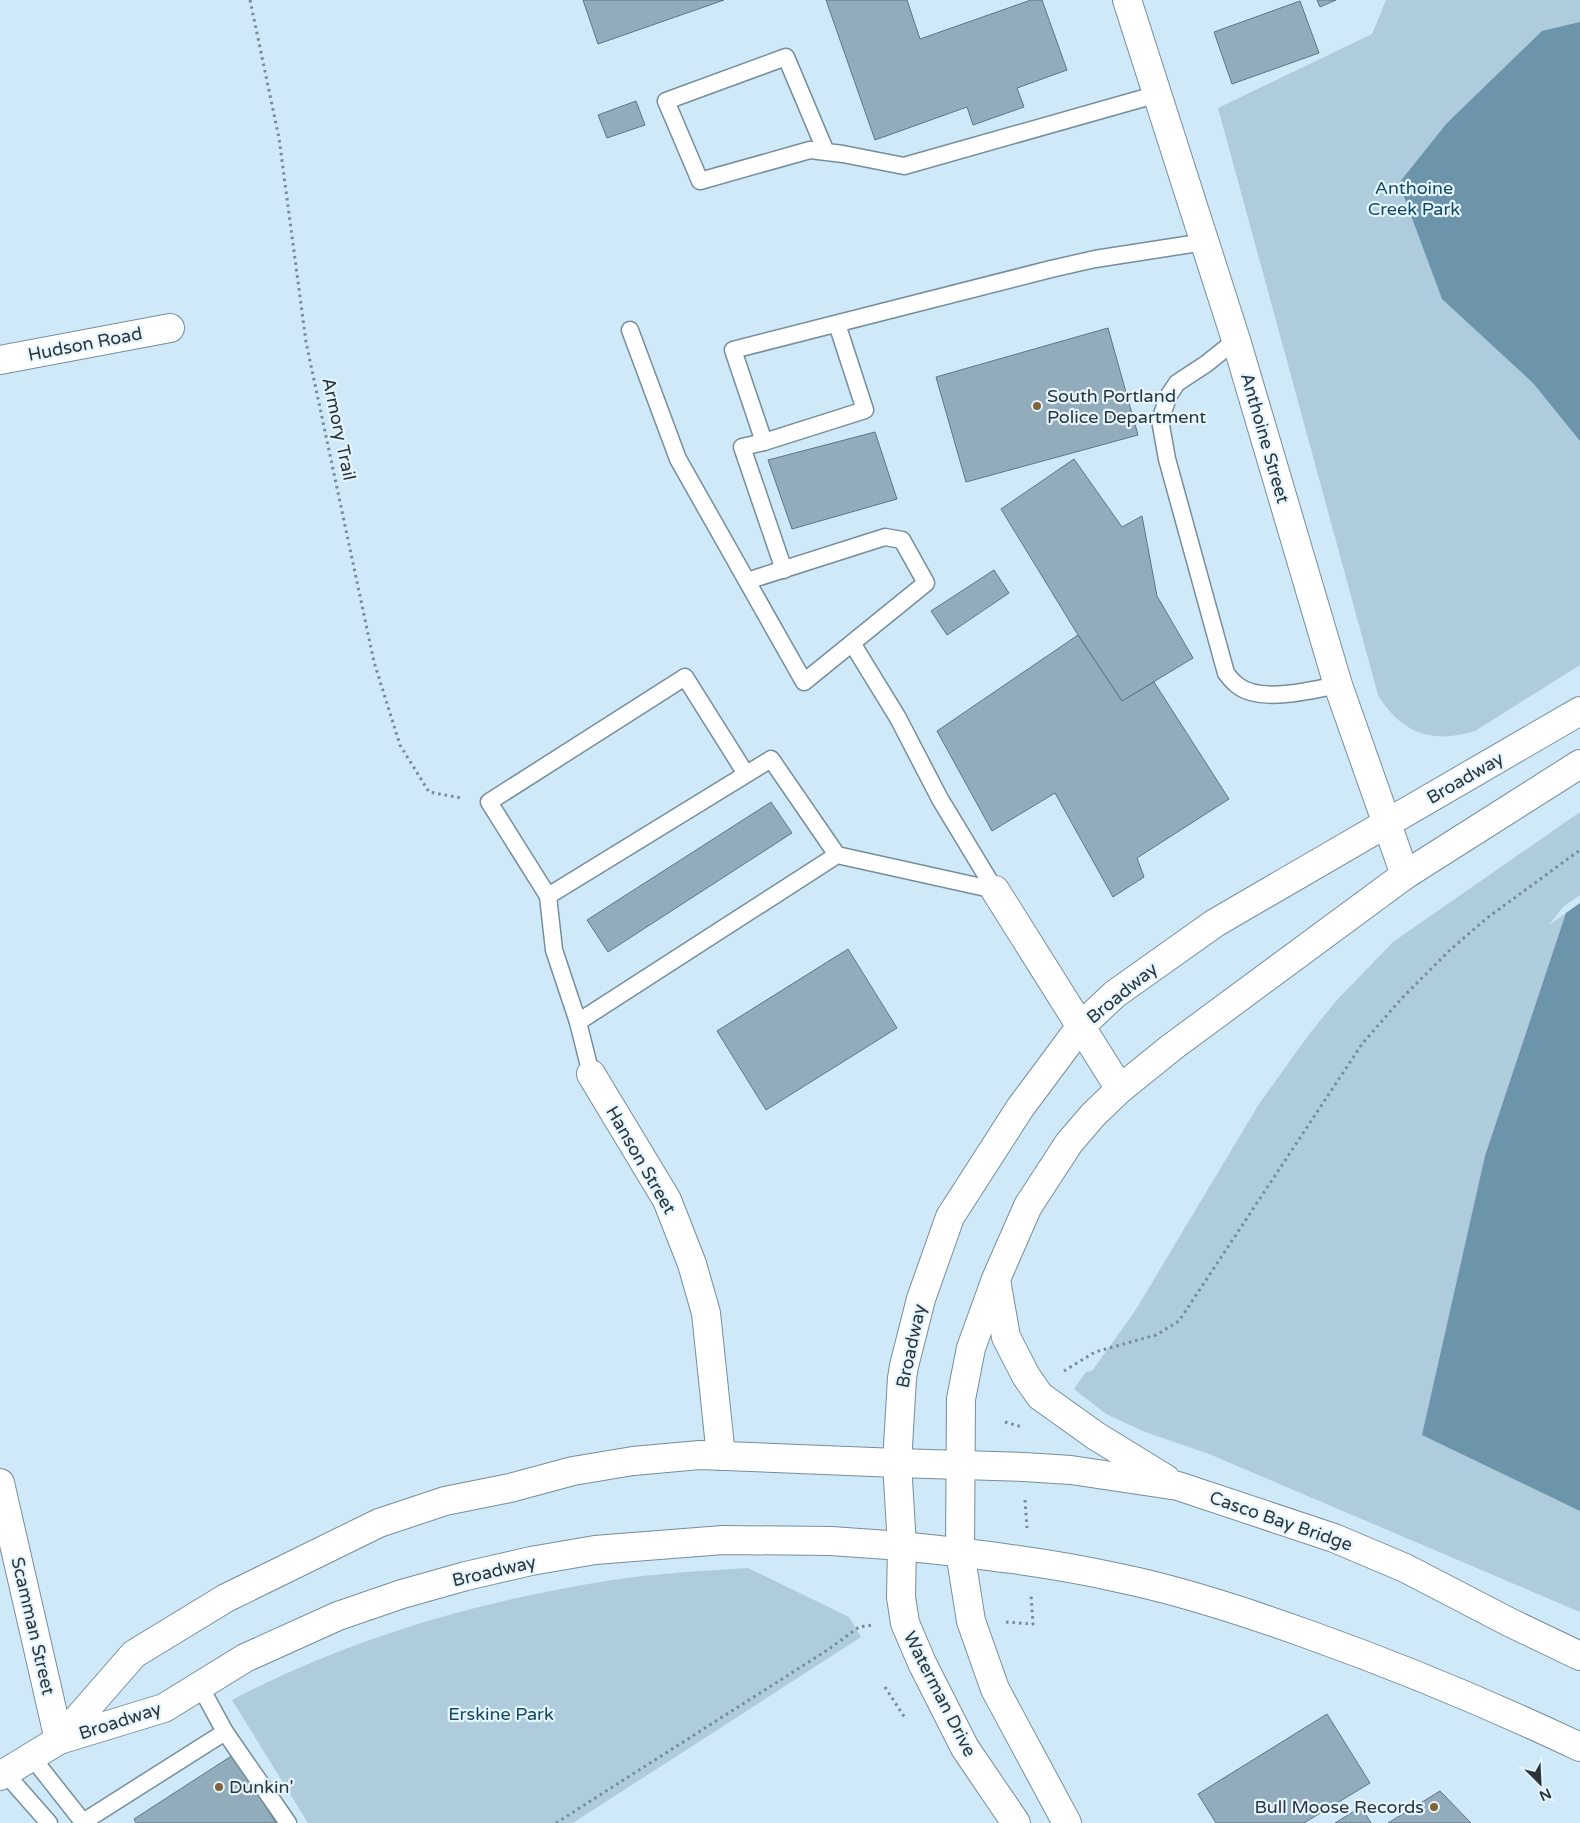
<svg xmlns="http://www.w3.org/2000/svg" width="1580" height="1823" font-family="'Varela Round',sans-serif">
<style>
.green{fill:#afccdc}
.water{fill:#6c95ac}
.building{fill:#93acbb;stroke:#5e7683}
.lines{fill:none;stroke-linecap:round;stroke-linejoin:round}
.service-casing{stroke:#758e9c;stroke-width:19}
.minor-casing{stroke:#758e9c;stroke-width:30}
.tertiary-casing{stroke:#758e9c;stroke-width:30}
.secondary-casing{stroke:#758e9c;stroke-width:30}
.primary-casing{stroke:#758e9c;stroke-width:30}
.path{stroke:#788a94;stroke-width:3;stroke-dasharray:2.5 4;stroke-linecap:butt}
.service{stroke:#fff;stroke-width:16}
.minor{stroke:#fff;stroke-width:28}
.tertiary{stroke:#fff;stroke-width:28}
.secondary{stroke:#fff;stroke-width:28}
.primary{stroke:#fff;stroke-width:28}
.poi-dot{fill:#7d6535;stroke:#e5f5fe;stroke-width:2}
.labels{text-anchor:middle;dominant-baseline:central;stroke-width:4.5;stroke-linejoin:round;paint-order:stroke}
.park-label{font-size:18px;fill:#134962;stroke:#e5f5fe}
.street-label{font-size:18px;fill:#2a343a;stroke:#e5f5fe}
.poi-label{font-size:18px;fill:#2a343a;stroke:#e5f5fe;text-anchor:start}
</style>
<rect width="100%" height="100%" fill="#cfe9f9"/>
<g class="green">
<path d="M1386 0H1580V665L1475 731C1432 744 1402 734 1378 695L1218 108 1372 34Z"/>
<polygon points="1580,812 1580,895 1563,907 1549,925 1580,903 1580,1612 1209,1454 1145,1432 1106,1414 1074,1389 1086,1372 1092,1371 1135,1311 1259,1104 1310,1033 1337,1000 1393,942"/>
<path d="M748 1568 849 1617 861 1637 573 1823H308L232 1700C350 1638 482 1600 613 1580 658 1573 703 1571 748 1568Z"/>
</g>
<g class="water">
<polygon points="1580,22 1580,441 1533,383 1442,299 1399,183 1447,123 1542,31"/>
<polygon points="1580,903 1580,1511 1422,1435 1485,1156 1566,913"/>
</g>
<g class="building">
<polygon points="583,0 724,0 598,44"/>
<polygon points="826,0 907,0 920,39 1031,0 1042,0 1067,70 1017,88 1024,107 973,125 967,107 875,140"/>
<polygon points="1317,0 1336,0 1320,7"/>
<polygon points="1300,1 1319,53 1232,84 1214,32"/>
<polygon points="636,101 645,125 607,138 598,115"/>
<polygon points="1108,328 1138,435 966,482 936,377"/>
<polygon points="875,432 897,499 792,529 768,460"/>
<polygon points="1074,459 1122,527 1142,516 1157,596 1193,658 1122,701 1078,635 1001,509"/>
<polygon points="994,570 1009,593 947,635 931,611"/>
<polygon points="1078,635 1122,701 1154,682 1229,799 1137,858 1144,877 1113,897 1055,793 992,831 937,731"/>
<polygon points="771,802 792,833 608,952 587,920"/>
<polygon points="848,949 897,1028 766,1110 717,1031"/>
<polygon points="1327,1714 1370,1783 1304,1823 1216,1823 1198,1794"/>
<polygon points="233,1755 276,1823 136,1823 134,1819"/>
<polygon points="1440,1791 1471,1823 1388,1823"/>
<polygon points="1361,1807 1371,1823 1335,1823"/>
</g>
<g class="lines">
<g class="service-casing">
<g id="service">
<polyline points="826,152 786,57 666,101 700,181 810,150 843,154 904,166 1158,94"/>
<polyline points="837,324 865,410 764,442 733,350 1051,269 1095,259 1205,242"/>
<polyline points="630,330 678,459 804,682 926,583 902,540 885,537 747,581"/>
<path d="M1236 340 1206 364 1177 383 1169 395 1160 420 1167 459 1226 673C1229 677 1233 682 1237 685 1260 704 1311 690 1338 685"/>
<polyline points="764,442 742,447 784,570"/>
<polyline points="852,643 898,718 940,799 995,890"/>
<polyline points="548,896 489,802 685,677 746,774"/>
<polyline points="578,1022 554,950 548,896 771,759 837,855"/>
<polyline points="591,1074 578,1022 837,855 995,890"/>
<polyline points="200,1686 225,1732"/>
<polyline points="31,1756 83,1822 225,1732 288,1823"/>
<polyline points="5,1773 49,1823"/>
</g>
</g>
<g class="minor-casing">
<g id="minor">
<polyline points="1127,0 1236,340 1338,685 1405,875"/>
<polyline points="0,360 170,328"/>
<polyline points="995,890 1120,1089"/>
<polyline points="591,1074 667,1200 692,1264 706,1313 721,1456"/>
<polyline points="0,1483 59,1740"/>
</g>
</g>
<g class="tertiary-casing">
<g id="tertiary">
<polyline points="902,1546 901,1597 905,1623 922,1663 965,1748 1016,1823"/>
<polyline points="960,1552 971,1621 995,1689 1067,1823"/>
</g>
</g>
<g class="secondary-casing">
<g id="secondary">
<polyline points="59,1740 134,1654 226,1598 379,1523 445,1501 510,1488 573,1471 633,1461 700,1455 897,1463"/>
<polyline points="0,1776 59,1740 164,1708 245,1658 338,1616 402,1594 466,1576 531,1561 595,1550 723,1540 831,1541 902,1546"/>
</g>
</g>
<g class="primary-casing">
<g id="primary">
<path d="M1580 711 1215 923 1115 994 1081 1026 1020 1108 950 1217 921 1299 904 1366 902 1378 897 1463 902 1546C975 1554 1048 1562 1119 1578 1183 1591 1246 1612 1307 1634 1400 1667 1491 1705 1580 1747"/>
<polyline points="996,1280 1006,1337 1026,1376 1040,1396 1096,1436 1166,1479"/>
<polyline points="897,1463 1024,1467 1071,1470 1178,1486 1334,1538 1405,1568 1509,1622 1580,1656"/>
<polyline points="960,1552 961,1399 971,1348 996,1279 1028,1206 1069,1143 1093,1115 1120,1089 1172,1047 1405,875 1580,764"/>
</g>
</g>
<g class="path">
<polyline points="250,0 279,138 306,342 374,662 400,745 429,792 461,798"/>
<polyline points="1064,1371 1095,1352 1156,1335 1179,1321 1362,1044 1402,998 1450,950 1487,918 1580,850"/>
<polyline points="1005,1422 1022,1427"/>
<polyline points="1025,1500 1027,1528"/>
<polyline points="1006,1622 1033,1624 1031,1595"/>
<polyline points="885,1687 905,1718"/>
<polyline points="556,1823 829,1649 859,1627 873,1625"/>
</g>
<use href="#service" class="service"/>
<use href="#minor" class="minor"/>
<use href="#tertiary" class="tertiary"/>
<use href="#secondary" class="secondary"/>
<use href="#primary" class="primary"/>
</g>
<g class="poi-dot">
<circle cx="1037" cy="406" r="5"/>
<circle cx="219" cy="1787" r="5"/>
<circle cx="1434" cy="1807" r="5"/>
</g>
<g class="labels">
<g class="park-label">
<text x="1414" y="188">Anthoine<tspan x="1414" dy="21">Creek Park</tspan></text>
<text x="501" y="1714">Erskine Park</text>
</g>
<g class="street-label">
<text transform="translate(85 344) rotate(-11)">Hudson Road</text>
<text transform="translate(339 429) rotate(78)">Armory Trail</text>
<text transform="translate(1265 438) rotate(74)">Anthoine Street</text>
<text transform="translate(1465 778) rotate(-30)">Broadway</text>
<text transform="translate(1122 993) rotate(-39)">Broadway</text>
<text transform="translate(641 1160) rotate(60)">Hanson Street</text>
<text transform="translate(911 1346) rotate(-78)">Broadway</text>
<text transform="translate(1281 1521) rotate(19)">Casco Bay Bridge</text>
<text transform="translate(494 1571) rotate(-13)">Broadway</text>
<text transform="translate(33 1626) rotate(77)">Scamman Street</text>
<text transform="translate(940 1694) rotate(63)">Waterman Drive</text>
<text transform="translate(120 1721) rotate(-18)">Broadway</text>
</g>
<g class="poi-label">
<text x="1047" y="396">South Portland<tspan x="1047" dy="21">Police Department</tspan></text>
<text x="229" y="1787">Dunkin'</text>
<text x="1424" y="1807" text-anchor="end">Bull Moose Records</text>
</g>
</g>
<g transform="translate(1540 1783) rotate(156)" stroke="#e5f5fe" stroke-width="4" paint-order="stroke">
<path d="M0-4L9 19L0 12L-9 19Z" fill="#2a343a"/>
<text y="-8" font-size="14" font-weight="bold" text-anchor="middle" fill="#2a343a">N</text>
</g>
</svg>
